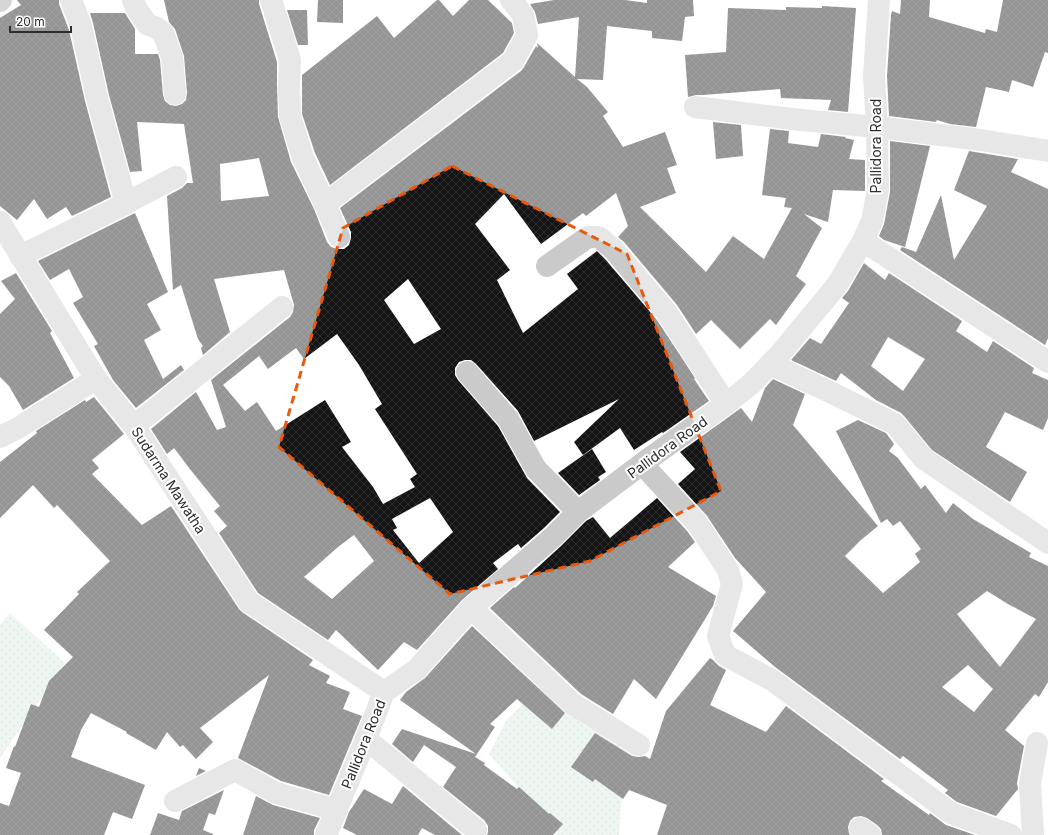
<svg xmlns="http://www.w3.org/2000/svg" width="1048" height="835" font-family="Inter,sans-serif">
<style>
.grass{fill:url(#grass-dots)}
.building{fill:url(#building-cross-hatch);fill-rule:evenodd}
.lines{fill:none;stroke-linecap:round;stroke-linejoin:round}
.minor{stroke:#cacaca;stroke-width:22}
.tertiary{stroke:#cacaca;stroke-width:22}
.primary{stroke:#a5a5a5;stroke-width:22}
.marked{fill:none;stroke:#e8590c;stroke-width:3;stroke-dasharray:8 5;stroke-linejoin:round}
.labels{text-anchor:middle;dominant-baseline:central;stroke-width:4;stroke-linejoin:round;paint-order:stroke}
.street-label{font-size:14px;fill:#2d2d2d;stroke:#fff}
</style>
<defs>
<pattern id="grass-dots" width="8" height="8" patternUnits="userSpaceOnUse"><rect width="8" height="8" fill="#daeadf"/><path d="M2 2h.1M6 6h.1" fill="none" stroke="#bbc9c0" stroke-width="1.8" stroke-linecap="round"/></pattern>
<pattern id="building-cross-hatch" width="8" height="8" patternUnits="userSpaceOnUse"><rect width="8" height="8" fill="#141414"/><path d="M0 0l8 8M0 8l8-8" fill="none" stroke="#2e2e2e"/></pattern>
</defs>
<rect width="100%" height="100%" fill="#fff"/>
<g class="grass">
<polygon points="10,613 65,663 0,758 0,625"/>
<polygon points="548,680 639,745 622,794 619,835 556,835 557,831 489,754 506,721"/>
</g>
<g class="building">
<polygon points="17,0 59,0 59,4 69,30 85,101 111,197 72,216 66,207 47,219 34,199 17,220 0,206 0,18 21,5"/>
<path d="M164 0H259V4L277 62V85L278 117 291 162 314 209 327 242 331 247 337 249H344L349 245 351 238V232L340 208 521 71 524 67 536 46 538 48 537 43 575 77 579 17 538 24 535 12 530 4 554 0H625L647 3V0H693L694 16 685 17 682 41 652 38V31L607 26 603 80 577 79 587 87 608 112 603 116 623 147 665 132 677 165 667 168 676 193 640 207 706 272 733 236 764 259 792 208 784 207 786 198 762 195 770 129 789 131 788 143 818 147 821 134 846 137 845 138 854 140 849 159 865 160V191L833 190 828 222 804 214 822 228 796 276 806 284 776 325 770 319 740 349 711 320 696 334 677 305 624 242 618 237 628 226 616 193 586 216 583 213 541 244 504 194 475 224 510 270 497 280 523 333 578 289 567 274 597 251 605 259 657 320 695 378 694 379 709 401 663 433 662 432 634 450 620 428 583 455 574 442 619 399 534 441 518 411 476 364 471 360H465L459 362 455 368V375L458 380 498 426 527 478 560 512 544 528 521 548 518 544 493 563 498 569 462 600 417 650 404 642 378 670 336 630 328 640 258 593 219 533 227 526 214 511 220 506 193 473 174 448 167 454 151 429 196 392 217 430 226 427 211 380 290 317 293 312 294 305 284 270 214 279 230 332 203 355 201 348 203 346 198 339 181 285 173 290 167 196 182 188 187 183H193L184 124 137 122 142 171 130 172 109 95 93 23 90 13H125L135 29V54H158L160 60 163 95 165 101 170 105 176 106 182 104 186 100 187 93 184 56 175 29 169 22ZM259 158 269 196 221 201 220 164 253 159ZM408 279 441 329 414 344 384 300ZM337 334 359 365 382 404 375 409 417 474 410 479 415 487 383 504 373 487 342 447 351 442 325 400 276 431 257 402 245 411 223 385 259 356 268 369 296 348 304 359ZM430 498 453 532 419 563 393 530 397 528 392 519ZM354 535 374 561 332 599 304 577 338 547Z"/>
<polygon points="318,0 343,0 343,23 317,22"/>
<polygon points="437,0 439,0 453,16 469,0 488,0 512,23 514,33 503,53 330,185 315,153 302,114 302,75 377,16 394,38"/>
<polygon points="901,0 930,0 929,17 985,33 986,29 997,32 1003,0 1048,0 1048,53 1045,52 1033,87 1012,80 1009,92 986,87 976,127 950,124 937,120 936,122 889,116 887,76 891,15 892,11 900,14"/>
<polygon points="822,6 856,8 848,112 828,110 831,100 781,98 780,89 703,95 696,95 688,97 685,55 726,52 728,8 786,10 786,7 822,8"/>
<polygon points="287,10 307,10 308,45 298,45"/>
<polygon points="713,122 741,125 743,156 716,159"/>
<polygon points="890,141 930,146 905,247 884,240 879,236 884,224 890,192"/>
<polygon points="969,151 1018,159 1011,172 1048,189 1048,338 1045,345 900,250 902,247 916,252 941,195 954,260 987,206 954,190"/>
<polygon points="135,213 168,292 147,304 161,330 144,340 163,379 181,365 184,370 136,408 113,380 94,346 98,344 73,303 83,297 69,269 50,280 38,261"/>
<path d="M864 263 885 280 889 273 962 321 956 331 987 352 993 341 1034 368 1032 373 1048 380V418L1043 430 1005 412 986 447 1027 472 1010 502 932 450 904 416 901 413 876 400 841 373 836 381 791 360 810 338 821 344 849 303 842 298 848 291ZM888 337 925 359 903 391 871 366Z"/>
<polygon points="16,273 52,331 50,333 74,378 23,410 9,386 0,377 0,314 15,299 1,281"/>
<path d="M773 379 805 394 793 425 878 526 861 540 845 556 883 593 920 562 915 554 921 549 900 521 893 526 887 519 881 523 836 431 858 420 886 433 894 444 889 451 898 458 921 489 925 485 946 513 953 503 973 519 1031 553 1029 557 1048 566V682L1039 697 1035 694 1005 730 1024 746 1017 783 1018 789 996 816 957 802 945 793 948 790 903 756 900 759 775 667 733 631 766 592 735 558 707 516 678 484 695 469 680 452 741 408 752 422 765 388ZM987 591 1008 604 1036 619 1000 667 957 614ZM968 665 993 689 974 712 942 687Z"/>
<polygon points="94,397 124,434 92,460 99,468 92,474 142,525 171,506 239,609 242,612 313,660 309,665 330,676 326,683 350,692 343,709 362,716 329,795 281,781 238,758 269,675 200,728 213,742 196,759 183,745 180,747 167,732 156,750 126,733 127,732 91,713 81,730 71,757 145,785 132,819 113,812 104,835 0,835 0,803 9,806 21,773 6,768 14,746 15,747 31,704 39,707 49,681 73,657 44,630 79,594 77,592 110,561 57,505 54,508 33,485 0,518 0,462 37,433 36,431 85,400 86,402"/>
<polygon points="592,449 606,472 598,477 600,480 579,495 558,473"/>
<polygon points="657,498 687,531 695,542 668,567 716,596 713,606 656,699 634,679 613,714 581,694 490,608 514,587 515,588 561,546 586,521 593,517 610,538"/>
<polygon points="472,626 565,713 552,729 517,699 490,724 495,727 475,757 485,763 484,765 517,789 519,787 549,814 550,813 563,824 553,835 487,835 488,832 488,826 484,820 443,787 456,767 424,745 413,762 392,744 402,729 476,754 400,700 406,692 425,678"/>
<polygon points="710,658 713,660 719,666 726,670 710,705 766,732 786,706 884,779 881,781 929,815 930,813 946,825 975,835 882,835 881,829 877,825 867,818 861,816 854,817 850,821 848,827 849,833 850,835 657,835 667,805 629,790 623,799 595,779 593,782 571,767 595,733 632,756 639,757 645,756 650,759 666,711"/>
<polygon points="199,768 206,771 196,776"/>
<polygon points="403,786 462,835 435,835 422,828 418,835 357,835 343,828 349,812 364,789 392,804"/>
<polygon points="224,790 215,815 209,813 203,830 213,834 213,835 150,835 158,813 179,820 182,811"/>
<polygon points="256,796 273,805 320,818 314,830 314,835 243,835"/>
</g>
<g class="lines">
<g class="minor">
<polyline points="71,0 81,26 97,98 126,204"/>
<polyline points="133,0 136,8 147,24 157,28 163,33 172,57 175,94"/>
<polyline points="271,0 290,60 289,85 290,116 303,158 325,204 339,237"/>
<polyline points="695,107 801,120 877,127 981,140 1048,151"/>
<polyline points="325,204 513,61 527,35 523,15 511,0"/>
<polyline points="863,241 1048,362"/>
<polyline points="20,256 109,212 176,177"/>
<polyline points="547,266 588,237 599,237 614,250 667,313 726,404"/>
<polyline points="770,364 830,392 895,424 924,459 1048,543"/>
<polyline points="467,372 508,419 536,469 578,512"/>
<polyline points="134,426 282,307"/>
<polyline points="0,437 18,428 96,379"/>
<polyline points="642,464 697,523 728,570 732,584 718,636 725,655 772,680 951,813 1011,835"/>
<polyline points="471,608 573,704 639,745"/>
<polyline points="366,739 476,830"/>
<polyline points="175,801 235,770 276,793 337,810"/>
<polyline points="860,828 870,835"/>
<polyline points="1033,835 1030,784 1037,743"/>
</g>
<g class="tertiary">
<polyline points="0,222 96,379 134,426 249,602 384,692"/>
<polyline points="326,835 366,739 384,692 416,670 471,608 553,537 578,512 647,460 726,404 751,384 780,354 837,285 863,241 872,221 878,190 877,127 874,76 879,0"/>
</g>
<polyline class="primary" points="0,1 1,0"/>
</g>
<path d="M0 0H1048V835H0ZM452 166 627 254 721 491 590 561 450 594 279 447 343 228Z" fill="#fff" fill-opacity=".55" fill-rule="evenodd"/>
<path class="marked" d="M452 166 627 254 721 491 590 561 450 594 279 447 343 228Z"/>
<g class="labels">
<g class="street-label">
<text transform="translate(875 146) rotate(-90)">Pallidora Road</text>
<text transform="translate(667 447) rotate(-36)">Pallidora Road</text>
<text transform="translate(169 480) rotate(57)">Sudarma Mawatha</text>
<text transform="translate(363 744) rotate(-68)">Pallidora Road</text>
</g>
</g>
<path d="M10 26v6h61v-6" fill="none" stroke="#2d2d2d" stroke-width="2"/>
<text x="16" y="26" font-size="12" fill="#2d2d2d" stroke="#ffffff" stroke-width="3" paint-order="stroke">20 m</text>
</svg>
